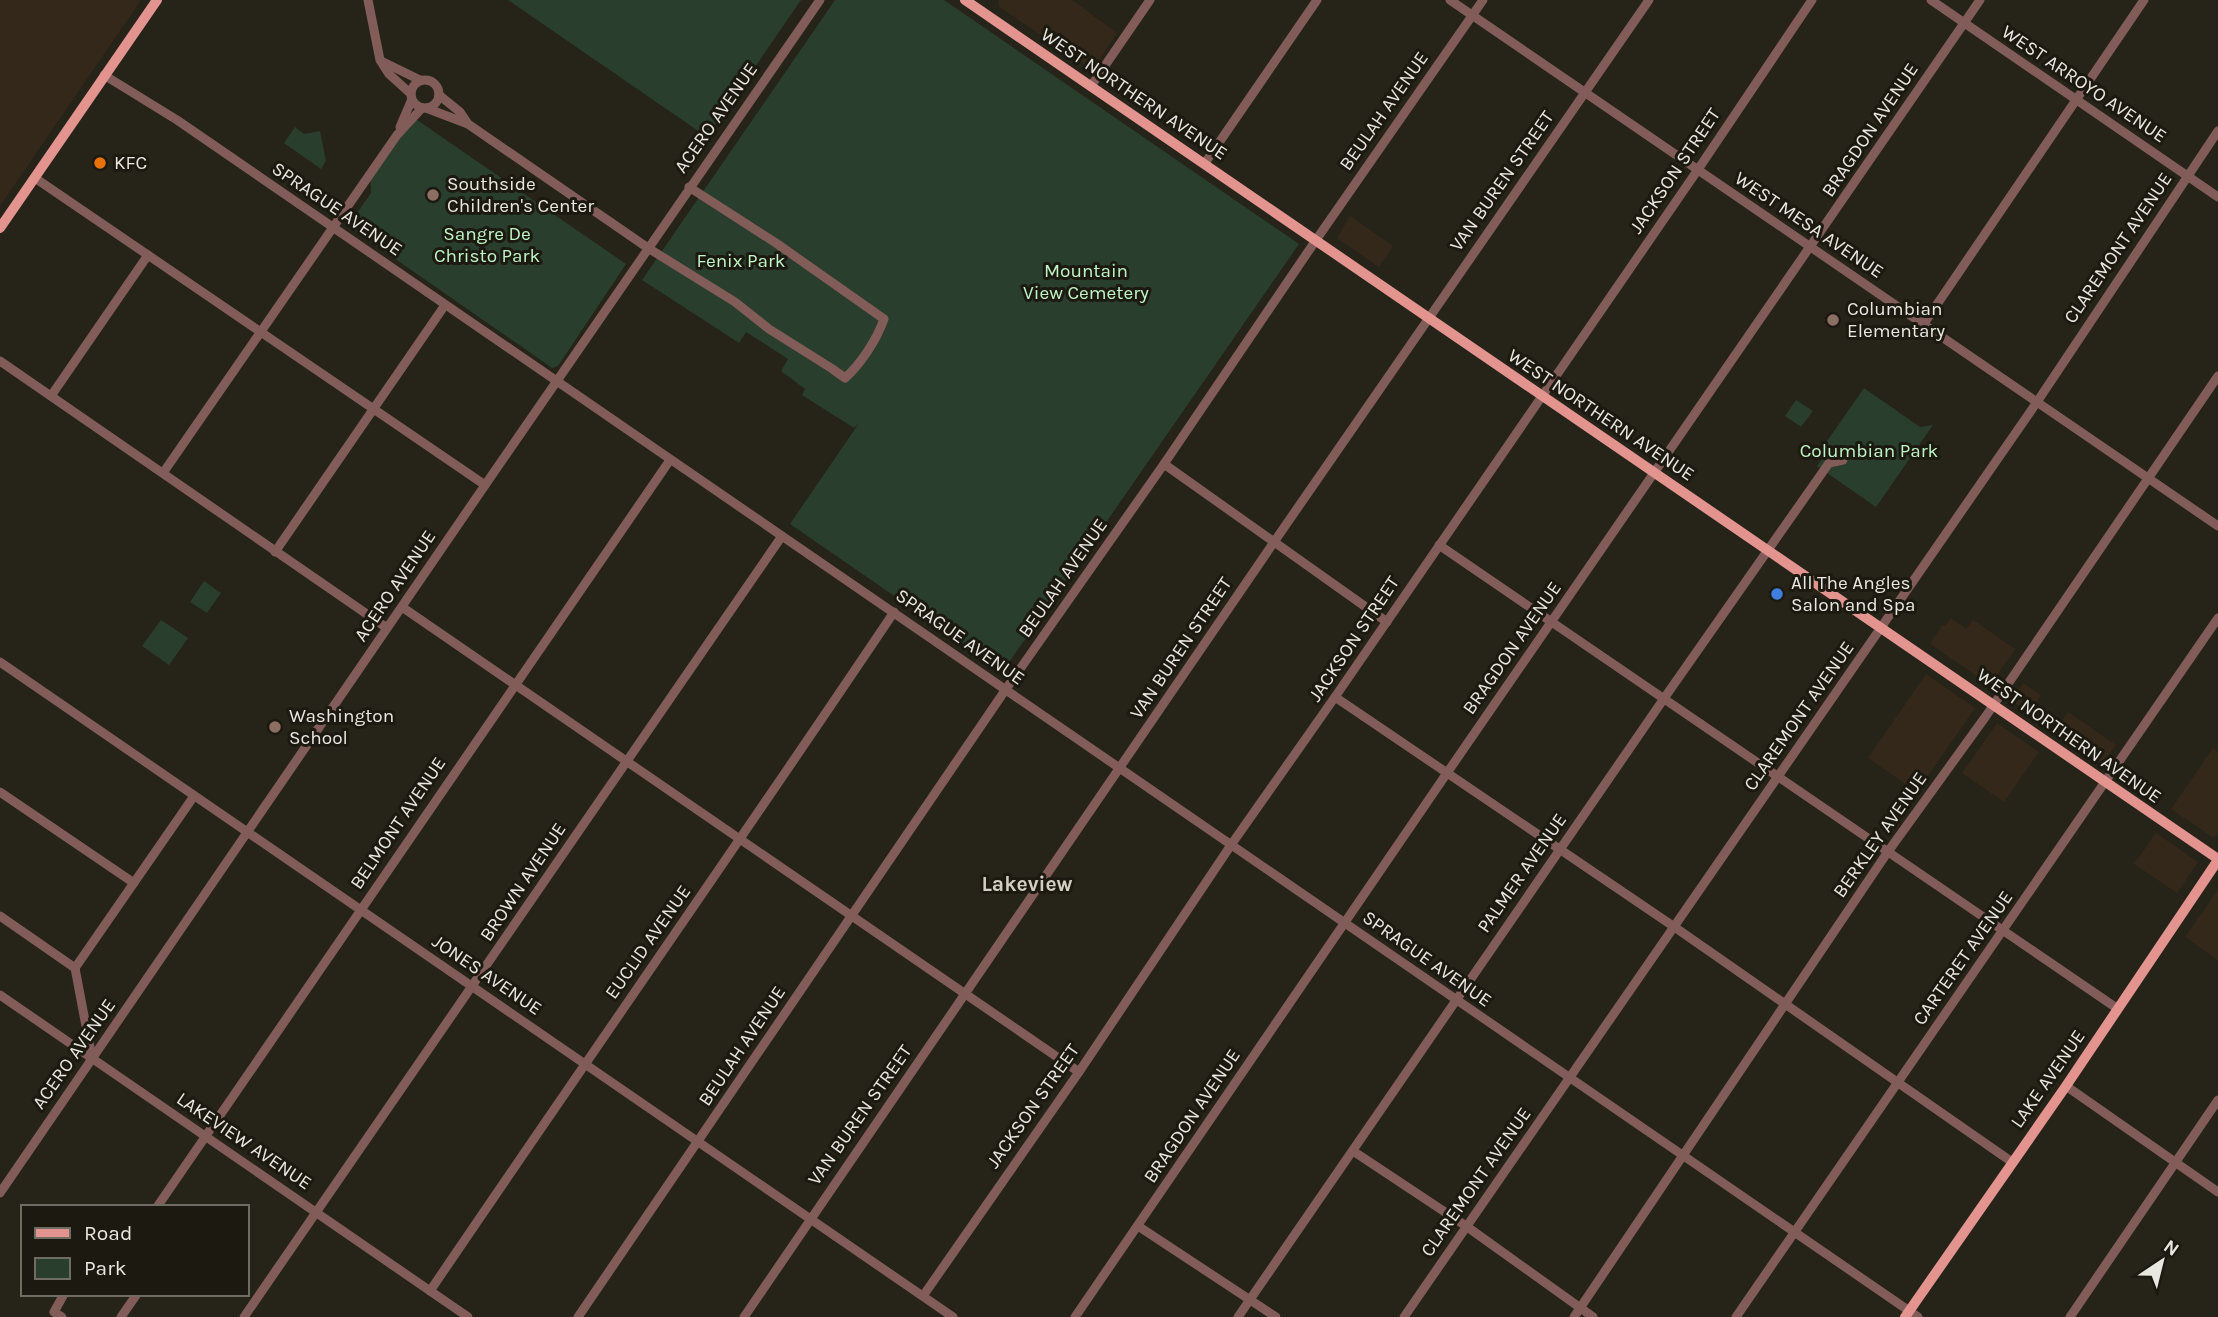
<svg xmlns="http://www.w3.org/2000/svg" width="2218" height="1317" font-family="Karla,sans-serif">
<style>
.commercial{fill:#34281a}
.green{fill:#293e2c}
.lines{fill:none;stroke-linecap:round;stroke-linejoin:round}
.minor{stroke:#825c59;stroke-width:9}
.major{stroke:#e3948f;stroke-width:10}
.food-dot{fill:#e8710a;stroke:#1c1a10;stroke-width:2.5}
.education-dot{fill:#8d6e63;stroke:#1c1a10;stroke-width:2.5}
.shop-dot{fill:#3f7fe0;stroke:#1c1a10;stroke-width:2.5}
.labels{text-anchor:middle;dominant-baseline:central;stroke-width:6;stroke-linejoin:round;paint-order:stroke}
.street-label{font-size:19px;fill:#e8e7e0;stroke:#1c1a10}
.poi-label{font-size:19px;fill:#e8e7e0;stroke:#1c1a10;text-anchor:start}
.park-label{font-size:19px;fill:#bef4c6;stroke:#1c1a10}
.neighbourhood-label{font-size:21px;font-weight:bold;fill:#d2cfc2;stroke:#1c1a10}
</style>
<rect width="100%" height="100%" fill="#262319"/>
<g class="commercial">
<polygon points="0,0 141,0 0,206"/>
<polygon points="999,0 1072,0 1117,33 1100,59 1091,68 1088,67 1001,8 999,6"/>
<polygon points="1350,216 1393,246 1379,267 1337,238"/>
<polygon points="1951,618 1966,629 1973,620 2015,649 1990,685 1930,644 1942,625 1945,626"/>
<polygon points="1926,674 1975,708 1917,792 1868,758"/>
<polygon points="2023,683 2041,695 2029,713 2011,700"/>
<polygon points="2068,712 2116,745 2102,763 2055,730"/>
<polygon points="1997,723 2039,752 2004,802 1962,773"/>
<polygon points="2213,748 2218,752 2218,832 2215,837 2211,836 2171,809"/>
<polygon points="2156,833 2198,862 2177,893 2134,864"/>
<polygon points="2218,890 2218,960 2185,937"/>
</g>
<g class="green">
<polygon points="508,0 801,0 707,137"/>
<polygon points="835,0 944,0 1299,244 1003,671 790,524 859,423 854,428 802,395 805,389 781,371 788,359 746,332 739,343 642,280"/>
<polygon points="407,113 626,264 558,366 552,368 348,226 371,193 370,170"/>
<polygon points="295,127 304,134 320,131 326,161 321,169 284,143"/>
<polygon points="1864,388 1920,427 1933,425 1876,507 1817,466 1830,448 1825,444"/>
<polygon points="1796,400 1813,411 1801,427 1785,416"/>
<polygon points="204,581 221,593 207,613 190,602"/>
<polygon points="161,620 188,638 169,665 142,646"/>
</g>
<g class="lines">
<g class="minor">
<polyline points="368,0 380,60 389,74 411,94"/>
<polyline points="1450,0 2218,526"/>
<polyline points="1931,0 2218,197"/>
<polyline points="381,61 420,80"/>
<polyline points="104,75 177,120 1918,1317"/>
<circle cx="425" cy="94" r="14"/>
<polyline points="1091,86 1150,0"/>
<polyline points="439,95 460,112 468,124"/>
<path d="M426 108 468 124 648 248 735 302 769 329 831 368 845 378C861 364 877 339 884 319L776 243 689 187"/>
<polyline points="400,127 412,99"/>
<polyline points="1205,163 1317,0"/>
<polyline points="35,178 485,485"/>
<polyline points="1923,325 2144,0"/>
<polyline points="0,361 387,628"/>
<polyline points="51,396 148,255"/>
<polyline points="1164,464 1387,622"/>
<polyline points="163,473 397,135 422,108"/>
<polyline points="1439,545 2118,1009"/>
<polyline points="275,552 445,305"/>
<polyline points="402,607 1079,1072"/>
<polyline points="0,662 953,1317"/>
<polyline points="1335,697 1673,926 2012,1162"/>
<polyline points="0,792 134,883"/>
<polyline points="0,916 75,968 92,1058"/>
<polyline points="75,968 194,796"/>
<polyline points="0,995 468,1317"/>
<polyline points="2066,1086 2218,1192"/>
<polyline points="1353,1151 1466,1226 1593,1317"/>
<path d="M0 1193C274 795 544 396 820 0"/>
<polyline points="157,1207 670,460"/>
<polyline points="1138,1226 1276,1317"/>
<path d="M430 1291C584 1064 741 840 894 612"/>
<polyline points="923,1296 1079,1072 1231,845 1335,697 1697,171 1812,0"/>
<polyline points="62,1317 54,1312 64,1294"/>
<polyline points="121,1317 137,1294"/>
<polyline points="244,1317 782,536"/>
<polyline points="578,1317 1006,689 1164,464 1316,240 1483,0"/>
<polyline points="744,1317 1274,542 1649,0"/>
<polyline points="1075,1317 1447,773 1980,0"/>
<polyline points="1238,1317 1665,697 1829,463 1843,460"/>
<polyline points="1404,1317 2037,402 2218,131"/>
<polyline points="1574,1317 1887,853 1986,716 2218,376"/>
<polyline points="1736,1317 2218,618"/>
<polyline points="2070,1317 2218,1100"/>
</g>
<g class="major">
<polyline points="965,0 2218,859"/>
<polyline points="0,228 157,0"/>
<polyline points="1905,1317 2066,1086 2218,860"/>
</g>
</g>
<circle class="food-dot" cx="100" cy="163" r="7"/>
<g class="education-dot">
<circle cx="433" cy="195" r="7"/>
<circle cx="1833" cy="320" r="7"/>
<circle cx="275" cy="727" r="7"/>
</g>
<circle class="shop-dot" cx="1777" cy="594" r="7"/>
<g class="labels">
<g class="street-label">
<text transform="translate(2084 84) rotate(34)">WEST ARROYO AVENUE</text>
<text transform="translate(1134 94) rotate(34)">WEST NORTHERN AVENUE</text>
<text transform="translate(1384 111) rotate(-55)">BEULAH AVENUE</text>
<text transform="translate(716 118) rotate(-55)">ACERO AVENUE</text>
<text transform="translate(1870 130) rotate(-56)">BRAGDON AVENUE</text>
<text transform="translate(1675 171) rotate(-56)">JACKSON STREET</text>
<text transform="translate(1502 181) rotate(-55)">VAN BUREN STREET</text>
<text transform="translate(337 209) rotate(34)">SPRAGUE AVENUE</text>
<text transform="translate(1809 225) rotate(34)">WEST MESA AVENUE</text>
<text transform="translate(2118 248) rotate(-56)">CLAREMONT AVENUE</text>
<text transform="translate(1601 415) rotate(34)">WEST NORTHERN AVENUE</text>
<text transform="translate(1063 578) rotate(-55)">BEULAH AVENUE</text>
<text transform="translate(395 586) rotate(-56)">ACERO AVENUE</text>
<text transform="translate(960 637) rotate(35)">SPRAGUE AVENUE</text>
<text transform="translate(1354 639) rotate(-56)">JACKSON STREET</text>
<text transform="translate(1181 648) rotate(-56)">VAN BUREN STREET</text>
<text transform="translate(1512 648) rotate(-55)">BRAGDON AVENUE</text>
<text transform="translate(1799 716) rotate(-55)">CLAREMONT AVENUE</text>
<text transform="translate(2069 736) rotate(35)">WEST NORTHERN AVENUE</text>
<text transform="translate(398 823) rotate(-56)">BELMONT AVENUE</text>
<text transform="translate(1880 835) rotate(-55)">BERKLEY AVENUE</text>
<text transform="translate(1522 873) rotate(-55)">PALMER AVENUE</text>
<text transform="translate(523 882) rotate(-56)">BROWN AVENUE</text>
<text transform="translate(648 942) rotate(-55)">EUCLID AVENUE</text>
<text transform="translate(1963 958) rotate(-55)">CARTERET AVENUE</text>
<text transform="translate(1427 959) rotate(35)">SPRAGUE AVENUE</text>
<text transform="translate(487 975) rotate(34)">JONES AVENUE</text>
<text transform="translate(742 1046) rotate(-56)">BEULAH AVENUE</text>
<text transform="translate(74 1054) rotate(-55)">ACERO AVENUE</text>
<text transform="translate(2048 1079) rotate(-55)">LAKE AVENUE</text>
<text transform="translate(1033 1106) rotate(-55)">JACKSON STREET</text>
<text transform="translate(860 1115) rotate(-55)">VAN BUREN STREET</text>
<text transform="translate(1192 1116) rotate(-56)">BRAGDON AVENUE</text>
<text transform="translate(244 1141) rotate(34)">LAKEVIEW AVENUE</text>
<text transform="translate(1476 1182) rotate(-55)">CLAREMONT AVENUE</text>
</g>
<g class="poi-label">
<text x="114" y="163">KFC</text>
<text x="447" y="184">Southside<tspan x="447" dy="22">Children's Center</tspan></text>
<text x="1847" y="309">Columbian<tspan x="1847" dy="22">Elementary</tspan></text>
<text x="1791" y="583">All The Angles<tspan x="1791" dy="22">Salon and Spa</tspan></text>
<text x="289" y="716">Washington<tspan x="289" dy="22">School</tspan></text>
</g>
<g class="park-label">
<text x="487" y="234">Sangre De<tspan x="487" dy="22">Christo Park</tspan></text>
<text x="741" y="261">Fenix Park</text>
<text x="1086" y="271">Mountain<tspan x="1086" dy="22">View Cemetery</tspan></text>
<text x="1869" y="451">Columbian Park</text>
</g>
<g class="neighbourhood-label">
<text x="1027" y="884">Lakeview</text>
</g>
</g>
<rect x="21" y="1205" width="228" height="91" fill="#1c1a10" stroke="#6e6c63" stroke-width="2"/>
<rect x="35" y="1228" width="35" height="10" fill="#e3948f" stroke="#6e6c63" stroke-width="2"/>
<text x="84" y="1240" font-size="21" fill="#e8e7e0">Road</text>
<rect x="35" y="1258" width="35" height="21" fill="#293e2c" stroke="#6e6c63" stroke-width="2"/>
<text x="84" y="1275" font-size="21" fill="#e8e7e0">Park</text>
<g transform="translate(2162 1261) rotate(35)" stroke="#1c1a10" stroke-width="5" paint-order="stroke">
<path d="M0-5L12 26L0 18L-12 26Z" fill="#e8e7e0"/>
<text y="-10" font-size="19" font-weight="bold" text-anchor="middle" fill="#e8e7e0">N</text>
</g>
</svg>
